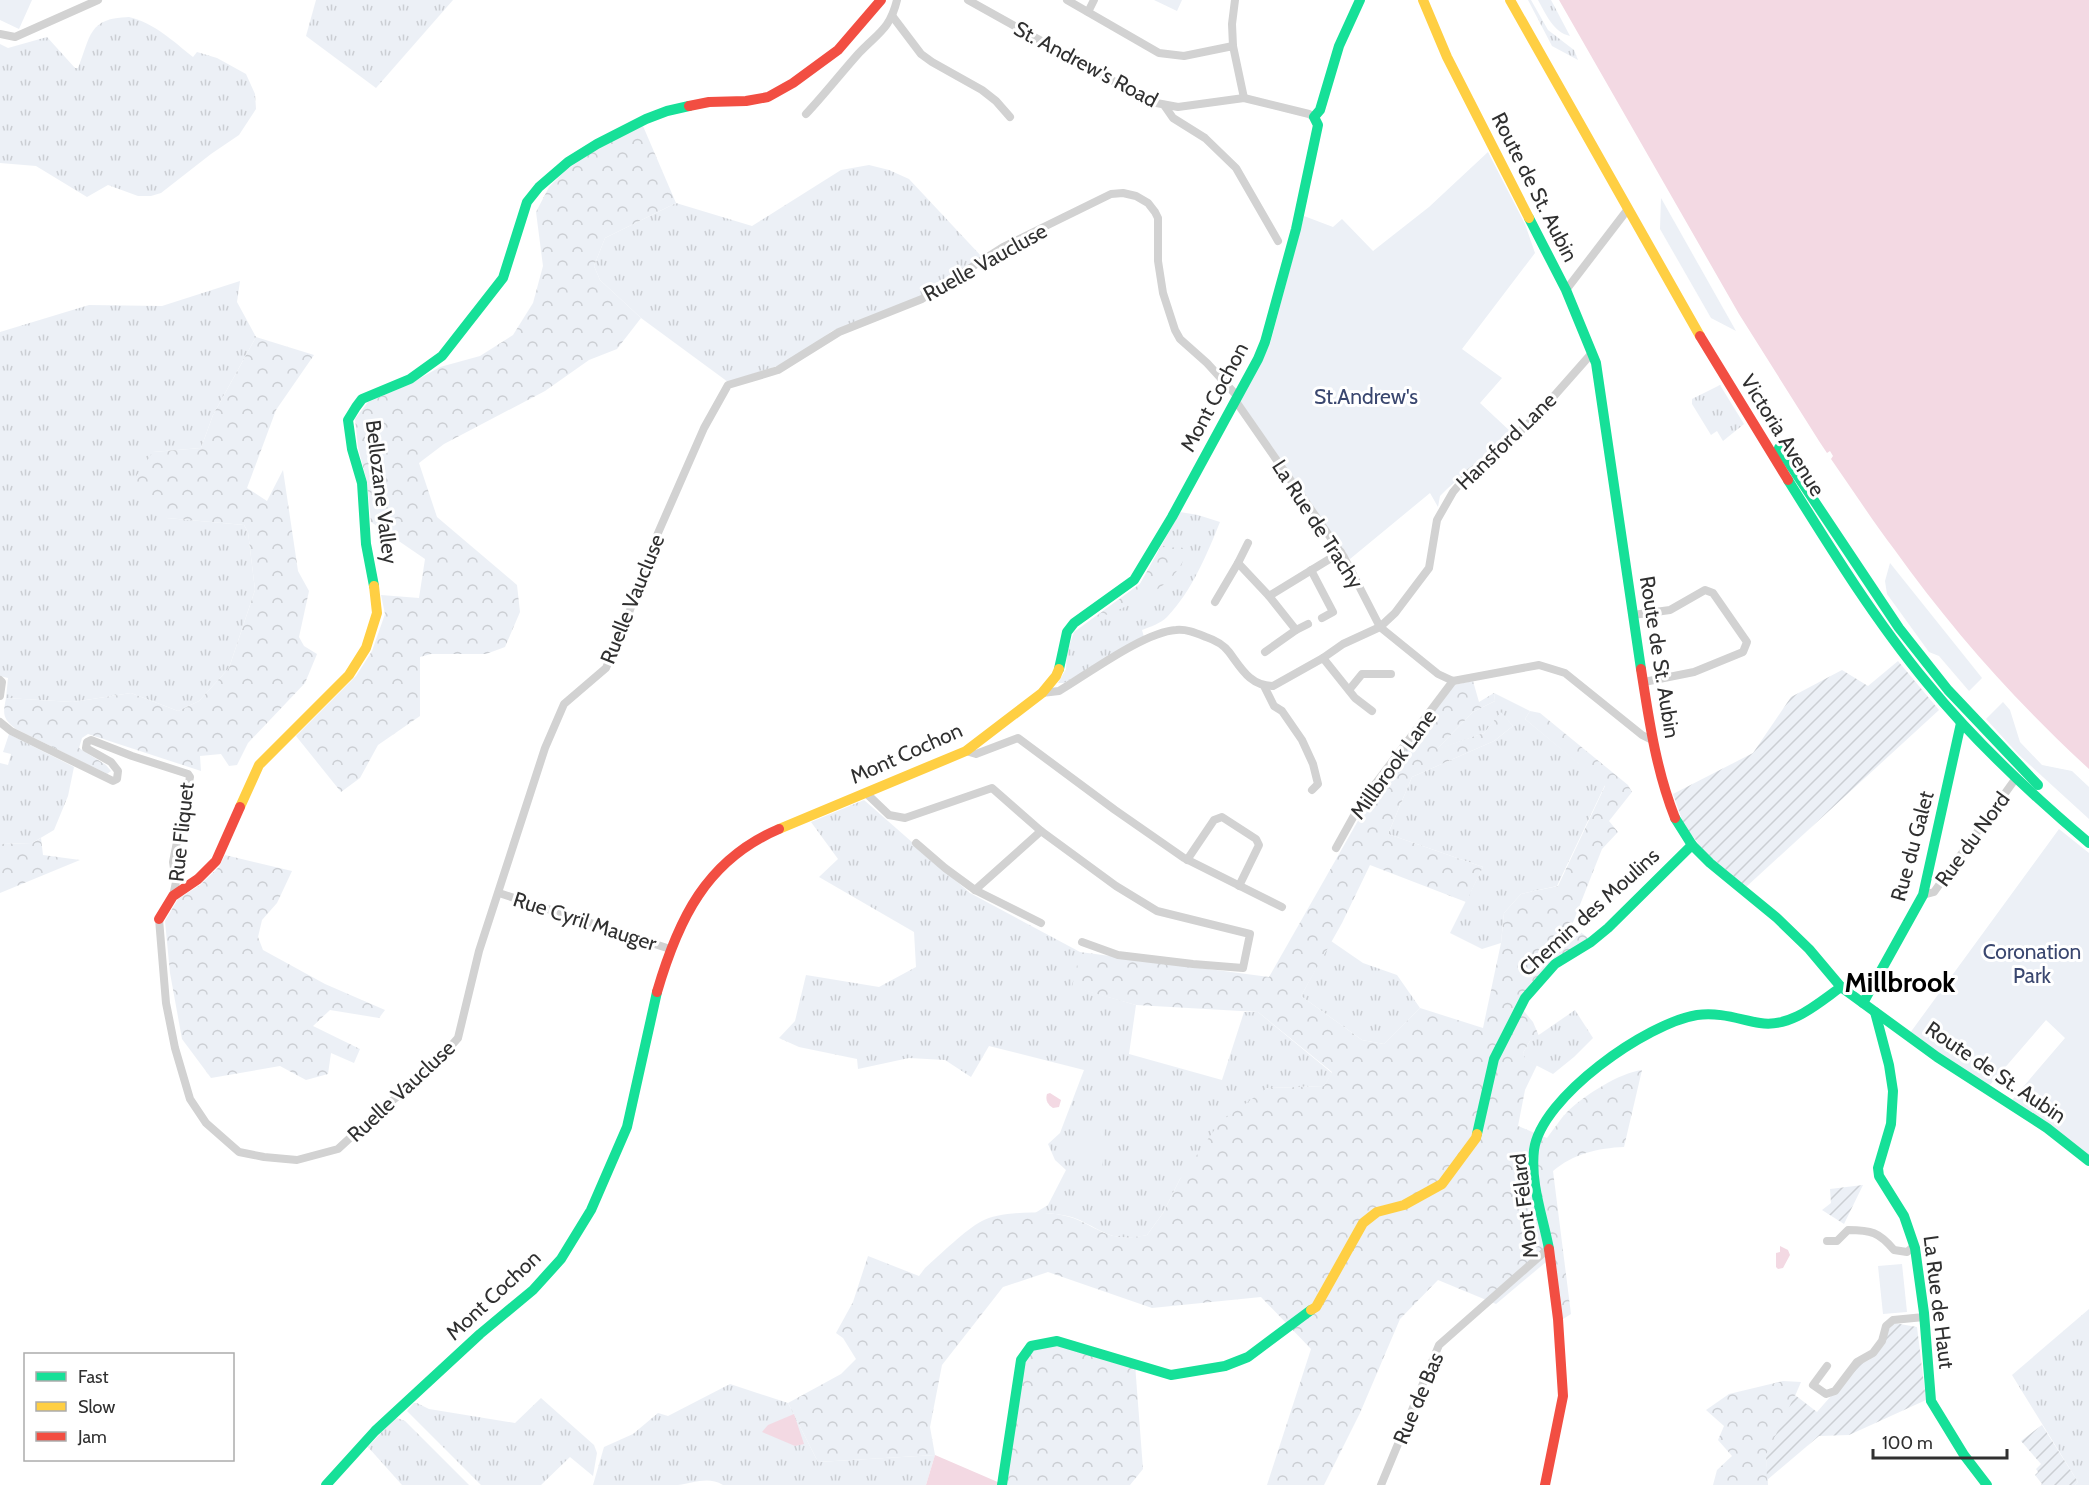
<svg xmlns="http://www.w3.org/2000/svg" width="2089" height="1485" font-family="Cabin,sans-serif">
<style>
.grass{fill:url(#grass-tufts)}
.forest{fill:url(#forest-crowns)}
.park{fill:#ecf0f6}
.garden{fill:url(#garden-furrows)}
.water{fill:#f3d9e3}
.lines{fill:none;stroke-linecap:round;stroke-linejoin:round}
.street{stroke:#d2d2d2;stroke-width:8}
.fast{stroke:#16e098;stroke-width:10}
.slow{stroke:#ffcf43;stroke-width:10}
.jam{stroke:#f24e42;stroke-width:10}
.labels{text-anchor:middle;dominant-baseline:central;stroke-width:6;stroke-linejoin:round;paint-order:stroke}
.street-label{font-size:21px;fill:#303030;stroke:#fff}
.park-label{font-size:21px;fill:#3a476f;stroke:#fff}
.district-label{font-size:27px;font-weight:bold;fill:#000;stroke:#fff}
</style>
<defs>
<pattern id="grass-tufts" width="24" height="20" patternUnits="userSpaceOnUse" patternTransform="scale(1.5)"><rect width="24" height="20" fill="#ecf0f6"/><path d="M3 7l-1-3M5 7V3M7 7l1-3M15 17l-1-3M17 17v-4M19 17l1-3" fill="none" stroke="#cbced3"/></pattern>
<pattern id="forest-crowns" width="20" height="18" patternUnits="userSpaceOnUse" patternTransform="scale(1.5)"><rect width="20" height="18" fill="#ecf0f6"/><path d="M2 6a3 3 0 1 1 6 0M12 15a3 3 0 1 1 6 0" fill="none" stroke="#cbced3"/></pattern>
<pattern id="garden-furrows" width="10" height="10" patternUnits="userSpaceOnUse" patternTransform="scale(1.5)"><rect width="10" height="10" fill="#ecf0f6"/><path d="M-1 1l2-2M0 10L10 0M9 11l2-2" fill="none" stroke="#cbced3"/></pattern>
</defs>
<rect width="100%" height="100%" fill="#fff"/>
<g class="grass">
<polygon points="316,0 453,0 376,88 306,36"/>
<polygon points="1528,0 1531,0 1548,30 1574,50 1578,60 1552,46"/>
<path d="M1538 0H1551L1570 36C1553 32 1546 14 1538 0Z"/>
<path d="M129 17C154 23 173 41 193 57L197 52 217 58 246 74 255 94 256 109 239 135 211 154 161 193 151 196H138L108 185 87 197 36 166 0 163V44L8 48 47 37 75 68H78C91 36 88 18 129 17Z"/>
<polygon points="869,165 889,170 909,179 982,257 920,297 832,331 808,349 777,366 728,382 641,318 600,280 594,266 605,238 676,203 752,226 841,170"/>
<polygon points="240,281 237,302 256,337 213,415 201,448 153,452 167,518 244,525 248,532 255,590 229,668 199,701 178,711 131,693 73,702 6,698 8,678 0,676 0,332 89,305 162,306"/>
<polygon points="1720,385 1744,424 1723,441 1717,431 1711,435 1692,404 1692,399"/>
<path d="M1180 512 1198 515 1220 522C1207 554 1192 591 1167 617 1161 623 1150 627 1142 630L1144 637 1064 683H1058L1066 669 1067 652 1074 632 1140 584Z"/>
<polygon points="1494,693 1530,711 1525,719 1605,785 1557,886 1521,894 1504,913 1501,943 1482,949 1450,933 1483,867 1388,834 1412,777 1494,741 1513,726 1501,713 1484,733 1436,750 1473,712 1495,701"/>
<polygon points="9,734 74,767 68,796 54,830 32,843 0,844 0,763 8,765 11,754 3,752"/>
<path d="M864 800 970 893 1080 952 1081 989 1136 1005 1129 1054 1222 1080 1244 1012H1258L1332 1073 1324 1086 1267 1088 1180 1179 1163 1213 1147 1235C1112 1243 1106 1232 1077 1219 1065 1214 1049 1213 1035 1213L1048 1205 1066 1170 1055 1160 1048 1144 1060 1133 1084 1070 989 1046 971 1077 945 1060 909 1058 858 1069 857 1059 799 1047 779 1038 795 1021 806 975 879 987 916 967 914 932 819 877 838 859 811 822Z"/>
<polygon points="1331,941 1363,963 1397,975 1420,1008 1384,1044 1362,1040 1301,996"/>
<polygon points="1575,1010 1593,1038 1574,1057 1553,1074 1524,1059 1523,1053 1530,1041"/>
<polygon points="2089,1309 2089,1485 2075,1485 2078,1482 2012,1375"/>
<path d="M730 1384 788 1403 818 1462 935 1455 926 1485H723C708 1476 694 1483 678 1485 651 1485 621 1485 593 1485L604 1447 633 1434 658 1413 668 1416Z"/>
<polygon points="541,1398 594,1445 597,1453 593,1476 570,1457 541,1485 481,1485 407,1411 414,1403 417,1403 429,1409 515,1423"/>
<polygon points="397,1418 405,1421 469,1485 402,1485 368,1447 392,1421"/>
</g>
<g class="forest">
<polygon points="643,126 676,203 605,238 594,266 600,280 641,318 617,349 589,360 545,391 444,444 419,463 437,517 517,585 520,612 505,647 486,654 431,654 420,657 420,716 378,745 360,778 341,792 296,736 356,676 372,651 385,614 381,595 419,598 425,559 371,522 367,482 358,447 355,419 368,402 408,385 440,367 480,356 513,335 533,303 543,266 536,212 549,187 566,170 600,146"/>
<path d="M256 337 314 355 276 410 247 488 267 501 283 470 298 571 309 591 299 637 304 646 317 654 305 683 248 743 237 765 229 766 221 754 200 756 201 771 88 734 82 738 79 748 106 765 111 771 107 774 16 729C2 718 3 714 6 698L73 702 131 693 178 711 199 701 229 668 255 590 248 532 244 525 167 518 136 494 137 475 153 452 201 448 213 415Z"/>
<path d="M1161 547 1190 548C1185 557 1180 568 1173 576 1153 598 1114 611 1087 623L1140 584Z"/>
<path d="M1473 681 1479 702 1494 693 1495 701 1473 712 1437 749 1484 733 1501 712 1513 726 1494 741 1412 777 1388 834 1483 867 1466 902 1370 865 1342 923 1301 996 1362 1040 1384 1044 1420 1008 1483 1028 1501 943 1504 913 1521 894 1558 886 1605 786 1525 719 1530 711 1540 713 1628 785 1632 792 1609 821 1618 832 1602 849 1572 925 1588 938 1545 970 1523 1010 1533 1022 1539 1036 1530 1041 1523 1053 1525 1059 1537 1065 1525 1090 1518 1126 1547 1138C1554 1129 1560 1119 1568 1111 1585 1095 1619 1073 1642 1070L1624 1147C1598 1148 1573 1154 1553 1171L1571 1314 1563 1319 1546 1262 1496 1304 1438 1280 1400 1319 1360 1413 1324 1485H1267L1311 1349 1261 1297 1152 1308 1048 1272 1003 1287 942 1365 930 1427 935 1455 818 1462 788 1403 841 1374 856 1359 843 1338 836 1333 853 1302 868 1256 919 1276 925 1268C940 1255 966 1229 982 1221 1002 1210 1057 1210 1078 1220 1106 1233 1113 1242 1147 1235L1163 1213 1180 1179 1220 1122 1267 1088 1324 1086 1332 1072 1258 1012 1136 1005 1072 987 1080 952 1269 977 1384 775 1454 685Z"/>
<polygon points="41,838 43,855 80,860 0,893 0,844 32,843"/>
<polygon points="225,855 292,871 277,903 262,920 258,937 263,950 325,984 385,1010 379,1018 330,1010 313,1026 360,1049 354,1063 331,1053 328,1074 306,1080 280,1066 211,1078 182,1039 170,973 165,921 178,899 200,885 219,867"/>
<polygon points="1057,1341 1135,1364 1143,1469 1130,1485 1002,1485 1021,1360 1031,1346"/>
<polygon points="1783,1381 1801,1382 1786,1417 1766,1455 1768,1485 1713,1485 1717,1470 1732,1456 1718,1440 1724,1426 1706,1410 1729,1394"/>
</g>
<g class="park">
<polygon points="0,0 32,0 19,29 0,20"/>
<polygon points="1154,0 1182,0 1177,11"/>
<polygon points="1488,152 1525,224 1535,253 1462,349 1502,378 1480,403 1511,432 1447,489 1440,496 1438,507 1430,493 1350,559 1240,401 1270,344 1304,216 1333,227 1342,219 1373,251 1429,207"/>
<polygon points="1661,198 1736,331 1711,318 1660,229"/>
<polygon points="1890,563 1982,678 1969,691 1939,656 1929,652 1887,594 1885,581"/>
<polygon points="2003,702 2010,710 2020,742 2042,765 2072,771 2089,787 2089,819 2019,755 1986,719"/>
<polygon points="2059,829 2089,853 2089,1156 2012,1100 2065,1038 2046,1020 1989,1086 1910,1033"/>
<polygon points="1079,1122 1105,1124 1102,1173 1076,1172"/>
<polygon points="1902,1264 1907,1312 1883,1314 1878,1266"/>
</g>
<g class="garden">
<polygon points="1898,661 1939,710 1746,887 1704,851 1684,825 1673,794 1753,753 1791,697 1842,670 1868,686"/>
<polygon points="1863,1185 1844,1224 1822,1210 1831,1203 1830,1189"/>
<polygon points="1894,1323 1917,1327 1926,1400 1849,1435 1819,1436 1767,1480 1766,1455 1795,1395 1817,1412 1858,1365 1869,1360 1884,1345 1888,1329"/>
<polygon points="2042,1425 2078,1482 2075,1485 2041,1485 2042,1484 2035,1475 2038,1472 2036,1469 2041,1464 2021,1441"/>
</g>
<g class="water">
<path d="M1559 0H2089V769C2017 703 1951 629 1894 549 1872 520 1852 489 1831 459L1833 456 1830 451 1827 453 1819 441 1739 314Z"/>
<path d="M1050 1093 1061 1100 1059 1107 1053 1108C1048 1105 1045 1100 1047 1094Z"/>
<polygon points="1780,1246 1788,1250 1790,1255 1783,1268 1778,1269 1776,1267 1776,1253 1780,1252"/>
<polygon points="794,1414 804,1444 795,1446 762,1432 768,1425"/>
<polygon points="935,1455 1000,1483 1000,1485 926,1485"/>
</g>
<g class="lines">
<g class="street">
<polyline points="968,0 1151,102 1178,107 1244,98 1309,114 1314,117"/>
<polyline points="1067,0 1159,53 1184,56 1233,46 1244,98"/>
<polyline points="1088,12 1094,0"/>
<polyline points="893,17 921,54 932,62 982,90 996,101 1010,117"/>
<polyline points="0,34 15,37 98,0"/>
<polyline points="1233,46 1232,24 1235,0"/>
<polyline points="1164,105 1173,118 1205,138 1236,168 1278,241"/>
<path d="M806 114C824 95 841 73 859 53 878 33 890 29 897 0"/>
<polyline points="1566,290 1628,209"/>
<polyline points="1235,400 1344,557 1380,627 1438,674 1453,681 1539,665 1565,673 1642,735 1652,740"/>
<polyline points="1238,563 1248,543"/>
<polyline points="1311,570 1333,612 1322,618"/>
<polyline points="1215,602 1238,563 1269,596 1341,552"/>
<polyline points="1633,615 1670,610 1705,590 1713,593 1747,642 1743,652 1694,672 1644,682"/>
<polyline points="1296,630 1308,624"/>
<polyline points="1265,652 1296,630 1269,596"/>
<polyline points="1323,658 1355,698 1372,711"/>
<polyline points="0,680 2,682 0,696"/>
<polyline points="1264,686 1274,706 1282,711 1302,740 1313,764 1318,784 1312,790"/>
<polyline points="1349,690 1362,674 1391,674"/>
<path d="M1042 693 1059 691C1088 674 1144 632 1176 630 1187 629 1196 633 1206 637 1215 640 1223 644 1229 652 1241 668 1250 686 1273 686L1323 658 1343 644 1380 627 1395 613 1429 568 1437 520 1453 492 1469 473 1501 450 1539 413 1592 353"/>
<polyline points="0,722 11,731 113,781 117,779 118,771 111,762 86,748 87,742 91,740 132,756 188,774 190,777 173,862 176,882 173,896"/>
<polyline points="966,751 976,754 1018,738 1115,810 1184,858 1282,907"/>
<polyline points="866,793 889,815 905,818 992,788 1041,831 1116,886 1157,911 1250,934 1243,968 1193,964 1118,955 1082,942"/>
<polyline points="916,843 945,868 975,890 1041,923"/>
<polyline points="1336,848 1361,803 1453,681"/>
<polyline points="1187,860 1214,820 1222,817 1256,839 1259,845 1239,886"/>
<polyline points="975,890 1041,831"/>
<polyline points="499,893 670,949"/>
<polyline points="1923,895 1934,892 2016,778"/>
<polyline points="159,919 166,1003 175,1048 190,1099 206,1123 239,1152 264,1157 297,1160 338,1149 377,1113 428,1072 458,1038 479,951 545,748 564,704 606,668 626,621 658,533 704,428 728,385 778,370 839,332 922,299 1003,247 1111,194 1123,193 1136,196 1148,203 1155,212 1158,218 1158,261 1163,293 1175,330 1180,339 1207,363 1238,397"/>
<path d="M1827 1241H1837L1848 1230C1871 1230 1879 1232 1894 1250L1907 1252 1914 1246"/>
<polyline points="1827,1366 1813,1385 1826,1394 1835,1391 1857,1362 1873,1353 1882,1341 1886,1326 1893,1320 1924,1317"/>
<polyline points="1381,1485 1439,1345 1549,1248"/>
</g>
<g class="fast">
<polyline points="1529,218 1566,290 1596,363 1641,669"/>
<polyline points="1779,448 1899,628 1948,690 2038,785"/>
<path d="M1788 480C1831 549 1875 620 1927 683 1975 742 2031 794 2089 843"/>
<polyline points="374,586 366,544 362,483 352,449 348,420 356,407 362,399 410,379 442,356 503,278 527,202 539,187 568,162 597,144 646,119 667,111 689,106"/>
<polyline points="1059,669 1067,632 1074,623 1134,580 1172,517 1258,359 1265,342 1296,229 1318,125 1314,117 1320,110 1339,46 1360,0"/>
<polyline points="1675,818 1692,845 1710,863 1777,918 1809,949 1841,987 1937,1057 2047,1128 2089,1161"/>
<polyline points="1863,1003 1923,895 1961,723"/>
<polyline points="1875,1012 1889,1065 1893,1091 1891,1124 1878,1168 1879,1176 1904,1216 1915,1248 1924,1313 1931,1401 1964,1455 1987,1485"/>
<polyline points="1477,1134 1494,1059 1525,998 1555,964 1591,942 1608,928 1692,845"/>
<path d="M1549 1249C1543 1217 1530 1183 1534 1150 1541 1097 1647 1023 1697 1015 1720 1012 1738 1019 1760 1023 1791 1028 1817 1004 1841 987"/>
<polyline points="326,1485 375,1431 480,1334 533,1290 561,1259 591,1210 627,1127 657,992"/>
<polyline points="1002,1485 1021,1360 1031,1346 1057,1341 1171,1375 1225,1366 1248,1357 1311,1310"/>
</g>
<g class="slow">
<polyline points="1423,0 1447,57 1529,218"/>
<polyline points="1510,0 1700,336"/>
<polyline points="240,807 259,765 349,675 366,648 377,613 374,586"/>
<polyline points="779,829 966,751 1042,693 1056,676 1059,669"/>
<polyline points="1311,1310 1316,1307 1363,1223 1377,1212 1404,1205 1442,1184 1476,1138 1477,1134"/>
</g>
<g class="jam">
<polyline points="689,106 709,102 746,101 768,97 793,83 838,50 881,0"/>
<polyline points="1700,336 1788,480"/>
<path d="M1641 669C1649 720 1656 770 1675 818"/>
<polyline points="159,919 173,896 198,879 216,861 240,807"/>
<path d="M657 992C678 920 706 860 779 829"/>
<polyline points="1545,1485 1563,1396 1558,1319 1549,1249"/>
</g>
</g>
<g class="labels">
<g class="street-label">
<text transform="translate(1086 64) rotate(28)">St. Andrew's Road</text>
<text transform="translate(1535 187) rotate(63)">Route de St. Aubin</text>
<text transform="translate(985 262) rotate(-29)">Ruelle Vaucluse</text>
<text transform="translate(1214 397) rotate(-62)">Mont Cochon</text>
<text transform="translate(1783 435) rotate(58)">Victoria Avenue</text>
<text transform="translate(1506 441) rotate(-44)">Hansford Lane</text>
<text transform="translate(382 492) rotate(83)">Bellozane Valley</text>
<text transform="translate(1318 524) rotate(57)">La Rue de Trachy</text>
<text transform="translate(632 599) rotate(-68)">Ruelle Vaucluse</text>
<text transform="translate(1660 657) rotate(81)">Route de St. Aubin</text>
<text transform="translate(906 753) rotate(-24)">Mont Cochon</text>
<text transform="translate(1393 764) rotate(-54)">Millbrook Lane</text>
<text transform="translate(181 832) rotate(-84)">Rue Fliquet</text>
<text transform="translate(1972 839) rotate(-54)">Rue du Nord</text>
<text transform="translate(1912 846) rotate(-75)">Rue du Galet</text>
<text transform="translate(1589 912) rotate(-42)">Chemin des Moulins</text>
<text transform="translate(585 921) rotate(18)">Rue Cyril Mauger</text>
<text transform="translate(1996 1072) rotate(34)">Route de St. Aubin</text>
<text transform="translate(401 1091) rotate(-43)">Ruelle Vaucluse</text>
<text transform="translate(1524 1206) rotate(-97)">Mont Félard</text>
<text transform="translate(493 1295) rotate(-43)">Mont Cochon</text>
<text transform="translate(1939 1302) rotate(83)">La Rue de Haut</text>
<text transform="translate(1418 1398) rotate(-67)">Rue de Bas</text>
</g>
<g class="park-label">
<text x="1366" y="396">St.Andrew's</text>
<text x="2032" y="951">Coronation<tspan x="2032" dy="24">Park</tspan></text>
</g>
<g class="district-label">
<text x="1900" y="982">Millbrook</text>
</g>
</g>
<rect x="24" y="1353" width="210" height="108" fill="#ffffff" stroke="#acacac" stroke-width="1.5"/>
<rect x="36" y="1372" width="30" height="9" fill="#16e098" stroke="#acacac" stroke-width="1.5"/>
<text x="78" y="1383" font-size="18" fill="#303030">Fast</text>
<rect x="36" y="1402" width="30" height="9" fill="#ffcf43" stroke="#acacac" stroke-width="1.5"/>
<text x="78" y="1413" font-size="18" fill="#303030">Slow</text>
<rect x="36" y="1432" width="30" height="9" fill="#f24e42" stroke="#acacac" stroke-width="1.5"/>
<text x="78" y="1443" font-size="18" fill="#303030">Jam</text>
<path d="M1873 1449v9h134v-9" fill="none" stroke="#303030" stroke-width="3"/>
<text x="1882" y="1449" font-size="18" fill="#303030" stroke="#ffffff" stroke-width="4.5" paint-order="stroke">100 m</text>
</svg>
